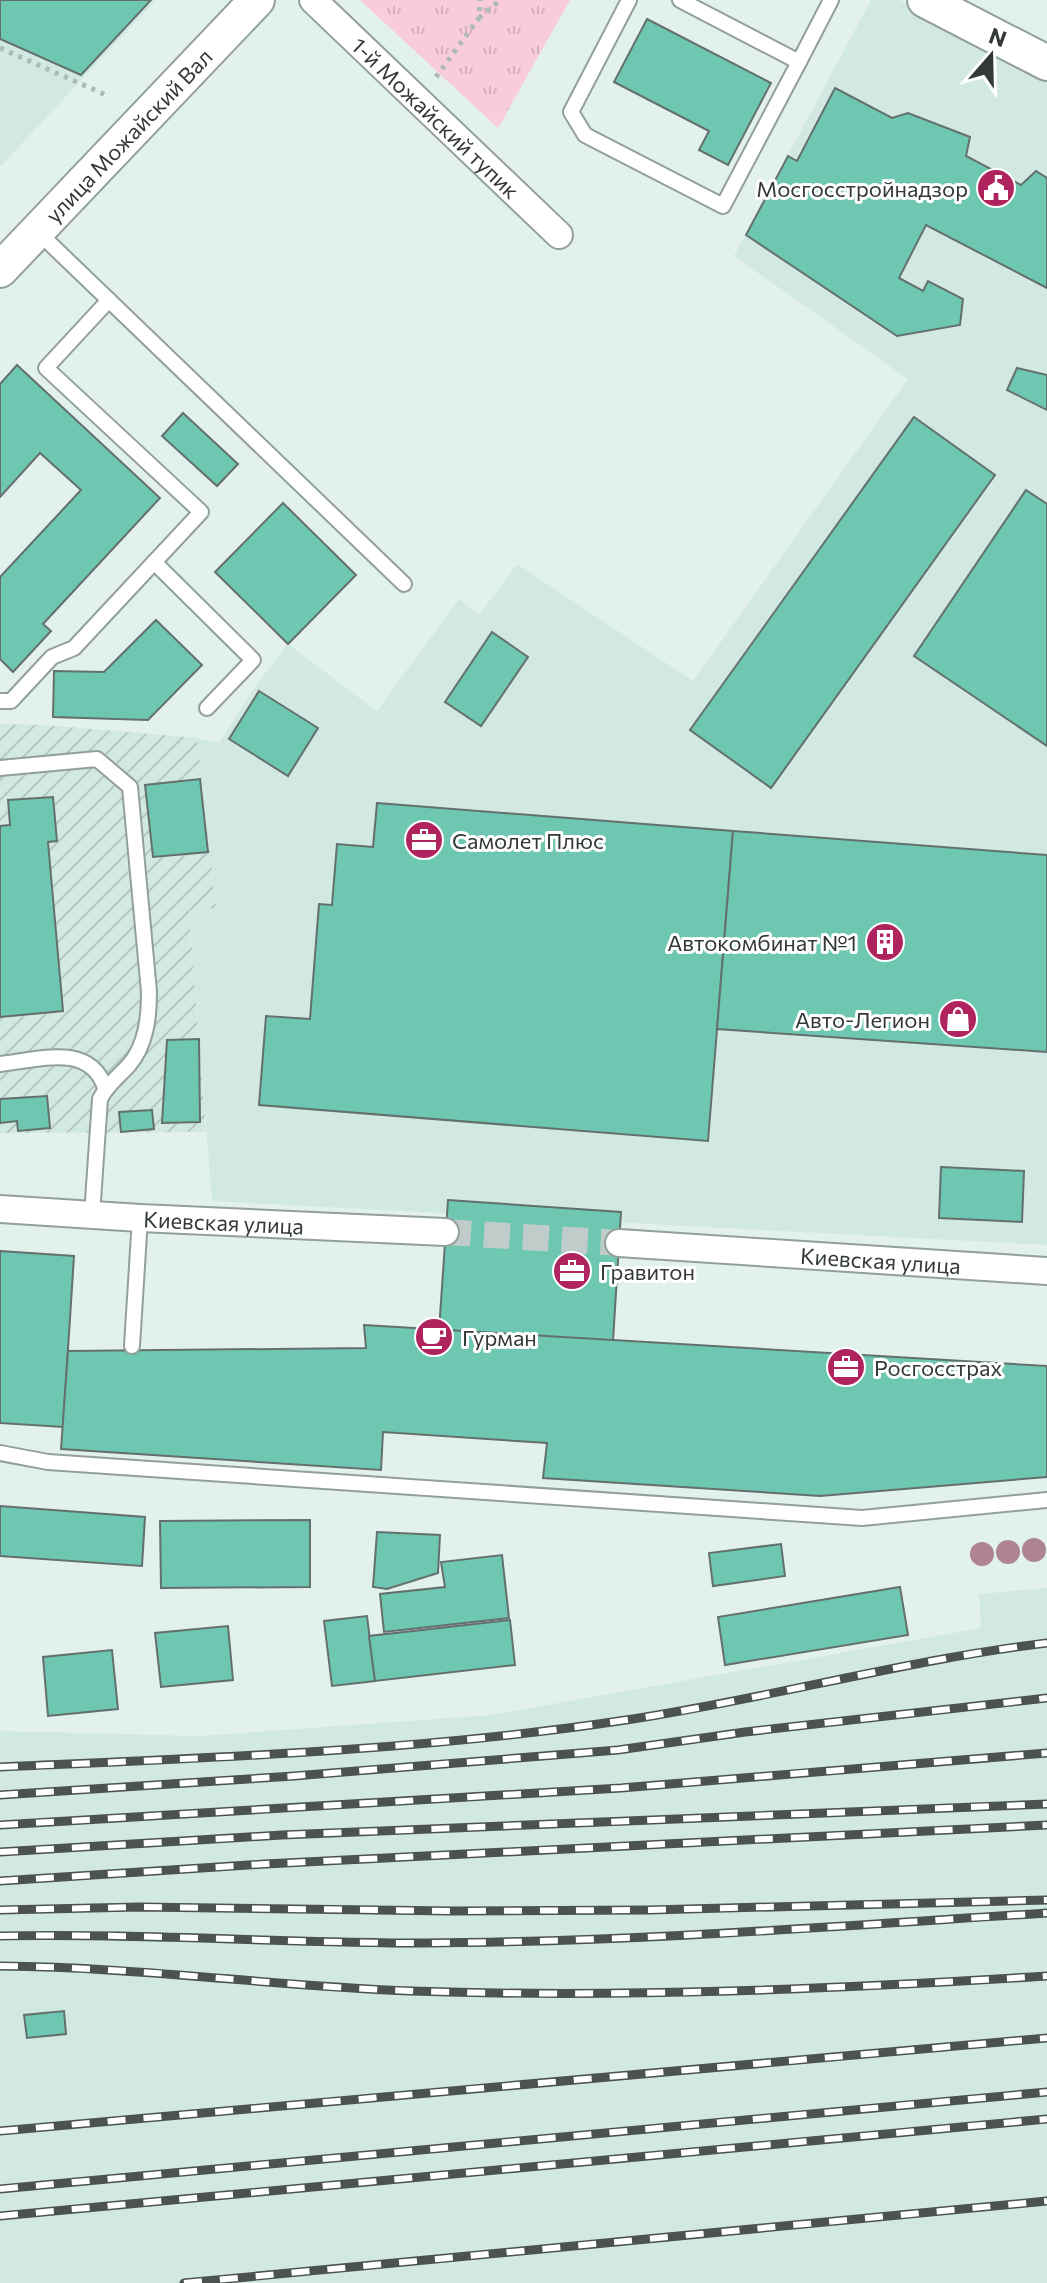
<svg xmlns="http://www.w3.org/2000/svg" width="1047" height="2283" font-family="Commissioner,sans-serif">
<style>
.built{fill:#d2e9e2}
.industrial{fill:url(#industrial-furrows)}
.park{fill:url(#park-tufts)}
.building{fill:#6ec7b1;stroke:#64706d;stroke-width:2}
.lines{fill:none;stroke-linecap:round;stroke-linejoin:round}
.minor-tunnel{stroke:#c0ccc9;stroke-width:26;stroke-dasharray:26 13;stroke-linecap:butt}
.service-casing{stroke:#929f9b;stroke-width:18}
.minor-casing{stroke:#929f9b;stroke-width:30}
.tertiary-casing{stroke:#929f9b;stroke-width:38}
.path{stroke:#aebab6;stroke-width:5;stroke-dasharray:4 6;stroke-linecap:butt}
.service{stroke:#fff;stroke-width:14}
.minor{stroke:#fff;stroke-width:26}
.tertiary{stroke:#fff;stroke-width:34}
.rail-casing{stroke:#4b524f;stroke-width:9}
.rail{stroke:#fff;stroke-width:6;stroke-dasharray:18;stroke-linecap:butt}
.tree{fill:#ae8493}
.labels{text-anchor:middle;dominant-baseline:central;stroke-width:6;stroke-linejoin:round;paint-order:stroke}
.street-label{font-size:22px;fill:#333937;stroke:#fff}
.poi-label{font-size:22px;fill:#333937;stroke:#fff;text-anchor:start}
</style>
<defs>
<pattern id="industrial-furrows" width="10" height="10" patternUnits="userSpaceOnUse" patternTransform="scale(2)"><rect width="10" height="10" fill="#d2e9e2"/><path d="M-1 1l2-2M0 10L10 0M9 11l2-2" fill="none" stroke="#b5c9c2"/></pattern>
<pattern id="park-tufts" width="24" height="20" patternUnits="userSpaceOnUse" patternTransform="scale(2)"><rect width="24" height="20" fill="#f8ccd8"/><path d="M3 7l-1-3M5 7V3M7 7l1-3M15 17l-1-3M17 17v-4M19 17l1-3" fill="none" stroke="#d5b0ba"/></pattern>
</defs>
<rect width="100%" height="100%" fill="#e3f1ed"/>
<g class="built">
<polygon points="0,0 156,0 0,167"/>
<polygon points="871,0 900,0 1047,76 1047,1245 212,1201 189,910 216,908 197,738 219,743 256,685 288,644 377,711 459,599 479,615 517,564 693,681 908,379 734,256"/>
<polygon points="1047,1588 1047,2283 0,2283 0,1731 200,1736 491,1715 981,1628 979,1594"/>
</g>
<polygon class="industrial" points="0,724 45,725 197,738 216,908 189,911 206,1132 0,1133"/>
<polygon class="park" points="360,0 570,0 498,128"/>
<g class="building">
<polygon points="0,0 151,0 81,75 0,39"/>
<polygon points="647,19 771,83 728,165 699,150 709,131 614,82"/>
<polygon points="835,88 892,118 908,113 970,137 966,156 1021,185 1036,171 1047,178 1047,288 926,225 899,278 923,291 928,281 963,299 960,325 897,336 746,235 788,156 797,161"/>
<polygon points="17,365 160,498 43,624 51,631 13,672 0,659 0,577 81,490 40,453 0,497 0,384"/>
<polygon points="1017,368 1047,375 1047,410 1007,390"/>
<polygon points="183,413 238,464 217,486 162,436"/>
<polygon points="914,417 995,475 771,788 690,730"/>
<polygon points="1026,490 1047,504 1047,746 914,656"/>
<polygon points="283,503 356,575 288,644 215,572"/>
<polygon points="156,620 202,665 148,720 53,717 54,671 104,672"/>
<polygon points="492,632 528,657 481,726 445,702"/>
<polygon points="259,691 318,728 288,776 229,739"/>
<polygon points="200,779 208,852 153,857 145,785"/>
<polygon points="53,797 57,841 48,842 63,1011 0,1017 0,826 10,825 8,800"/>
<polygon points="377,803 733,831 708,1141 259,1105 266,1016 310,1019 319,904 332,905 337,844 373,847"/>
<polygon points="733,831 1047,855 1047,1052 717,1029"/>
<polygon points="199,1039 200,1122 162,1123 167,1040"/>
<polygon points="47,1096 50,1128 18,1131 17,1121 0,1123 0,1099"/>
<polygon points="152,1110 154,1129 121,1132 119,1112"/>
<polygon points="941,1167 1024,1171 1022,1222 939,1218"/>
<polygon points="448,1200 621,1212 613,1341 439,1330"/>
<polygon points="0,1251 74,1256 63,1427 0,1423"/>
<polygon points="364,1325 1047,1366 1047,1477 820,1496 543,1478 547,1443 383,1432 381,1470 61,1449 68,1351 366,1348"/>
<polygon points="0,1506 145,1517 142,1566 0,1556"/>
<polygon points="310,1520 310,1587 161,1588 160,1521"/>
<polygon points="377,1532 440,1535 438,1573 387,1589 373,1587"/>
<polygon points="781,1544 785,1576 713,1586 709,1553"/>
<polygon points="502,1555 509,1618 384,1632 380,1594 445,1587 441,1562"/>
<polygon points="900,1587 908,1635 725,1665 718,1617"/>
<polygon points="367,1616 375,1681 332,1686 324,1621"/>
<polygon points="510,1620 515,1665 375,1681 369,1636"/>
<polygon points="228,1626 233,1680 161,1687 155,1633"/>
<polygon points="112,1650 118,1709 48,1716 43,1657"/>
<polygon points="64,2011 66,2034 27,2038 24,2015"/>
</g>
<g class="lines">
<polyline class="minor-tunnel" points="445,1232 619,1243"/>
<g class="service-casing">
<g id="service">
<polyline points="629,0 571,112 585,135 723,206 799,62 680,0"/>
<polyline points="799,62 831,0"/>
<polyline points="37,231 404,584"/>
<polyline points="154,562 253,660 207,708"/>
<polyline points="0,701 11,701 52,657 74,648 201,512 46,368 109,300"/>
<path d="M0 768 97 759 130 787 149 992C149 1018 146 1045 129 1065 118 1077 107 1085 100 1099L92 1215"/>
<path d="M0 1064C38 1060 90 1042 105 1088"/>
<polyline points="132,1346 140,1218"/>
<polyline points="0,1453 48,1462 862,1518 1047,1500"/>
</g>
</g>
<g class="minor-casing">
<g id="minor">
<path id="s1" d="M313 0 559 235"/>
<path id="s2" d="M0 1209 140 1218 445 1232"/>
<path id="s3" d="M619 1243 1047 1271"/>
</g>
</g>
<g class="tertiary-casing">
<g id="tertiary">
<polyline points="925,0 1047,63"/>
<path id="s4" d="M0 270 257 0"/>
</g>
</g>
<g class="path">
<polyline points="479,18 500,0"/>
<polyline points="0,48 106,95"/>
<polyline points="436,77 479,18 480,0"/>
</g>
<use href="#service" class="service"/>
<use href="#minor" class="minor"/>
<use href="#tertiary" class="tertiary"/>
<g class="rail-casing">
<g id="rail">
<path d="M0 1767C208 1758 419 1751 626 1720 767 1699 905 1660 1047 1643"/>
<polyline points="0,1795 294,1776 618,1750 745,1732 1047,1698"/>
<polyline points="0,1825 621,1788 1047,1753"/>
<polyline points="0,1852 282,1835 1047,1804"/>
<polyline points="0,1881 265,1864 1047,1825"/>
<polyline points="0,1910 139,1907 453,1911 649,1910 1047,1900"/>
<path d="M0 1936C141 1933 282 1943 424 1943 632 1942 840 1926 1047 1913"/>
<path d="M0 1966C137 1967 274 1986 411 1991 623 1998 836 1989 1047 1976"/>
<polyline points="0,2131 1047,2038"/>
<polyline points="0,2189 1047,2092"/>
<polyline points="0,2216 1047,2119"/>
<polyline points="184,2283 1047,2201"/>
</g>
</g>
<use href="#rail" class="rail"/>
</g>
<g class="tree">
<circle cx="1034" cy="1550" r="12"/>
<circle cx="1008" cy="1552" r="12"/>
<circle cx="982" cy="1554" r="12"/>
</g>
<defs>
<g id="civic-disc" transform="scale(2)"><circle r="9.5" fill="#af235e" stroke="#fff"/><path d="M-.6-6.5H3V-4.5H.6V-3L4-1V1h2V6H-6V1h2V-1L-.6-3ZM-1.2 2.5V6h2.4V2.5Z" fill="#fff"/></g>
<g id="office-disc" transform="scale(2)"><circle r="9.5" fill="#af235e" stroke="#fff"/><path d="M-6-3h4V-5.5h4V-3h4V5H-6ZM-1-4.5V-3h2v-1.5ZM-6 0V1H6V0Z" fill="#fff"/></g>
<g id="building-disc" transform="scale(2)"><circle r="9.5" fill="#af235e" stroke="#fff"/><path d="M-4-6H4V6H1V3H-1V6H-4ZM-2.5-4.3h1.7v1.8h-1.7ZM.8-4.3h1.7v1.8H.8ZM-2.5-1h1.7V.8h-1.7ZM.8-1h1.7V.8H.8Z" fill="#fff"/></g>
<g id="shop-disc" transform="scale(2)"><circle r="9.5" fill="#af235e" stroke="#fff"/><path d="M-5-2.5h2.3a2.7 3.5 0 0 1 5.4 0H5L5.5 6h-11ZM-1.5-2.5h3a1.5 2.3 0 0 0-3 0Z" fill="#fff"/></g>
<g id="cafe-disc" transform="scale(2)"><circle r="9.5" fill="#af235e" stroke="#fff"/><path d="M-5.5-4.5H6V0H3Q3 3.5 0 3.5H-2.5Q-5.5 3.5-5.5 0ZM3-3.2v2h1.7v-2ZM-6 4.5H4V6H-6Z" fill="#fff"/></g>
</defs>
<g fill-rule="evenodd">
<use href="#civic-disc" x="996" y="188"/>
<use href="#office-disc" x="424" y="840"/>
<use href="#building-disc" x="885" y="942"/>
<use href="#shop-disc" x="958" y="1019"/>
<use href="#office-disc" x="572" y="1271"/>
<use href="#cafe-disc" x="434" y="1337"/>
<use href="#office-disc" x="846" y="1367"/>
</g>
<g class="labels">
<g class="street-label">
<text stroke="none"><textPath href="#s1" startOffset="170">1-й Можайский тупик</textPath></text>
<text stroke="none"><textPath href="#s4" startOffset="186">улица Можайский Вал</textPath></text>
<text stroke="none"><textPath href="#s2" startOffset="224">Киевская улица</textPath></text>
<text stroke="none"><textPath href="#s3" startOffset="262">Киевская улица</textPath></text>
</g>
<g class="poi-label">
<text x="968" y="188" text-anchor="end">Мосгосстройнадзор</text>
<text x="452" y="840">Самолет Плюс</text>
<text x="857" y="942" text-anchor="end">Автокомбинат №1</text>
<text x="930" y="1019" text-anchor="end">Авто-Легион</text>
<text x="600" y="1271">Гравитон</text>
<text x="462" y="1337">Гурман</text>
<text x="874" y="1367">Росгосстрах</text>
</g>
</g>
<g transform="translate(991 56) rotate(20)" stroke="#ffffff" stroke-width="6" paint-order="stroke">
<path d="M0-6L14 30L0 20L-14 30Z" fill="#333937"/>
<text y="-12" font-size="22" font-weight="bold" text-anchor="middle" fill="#333937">N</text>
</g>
</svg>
